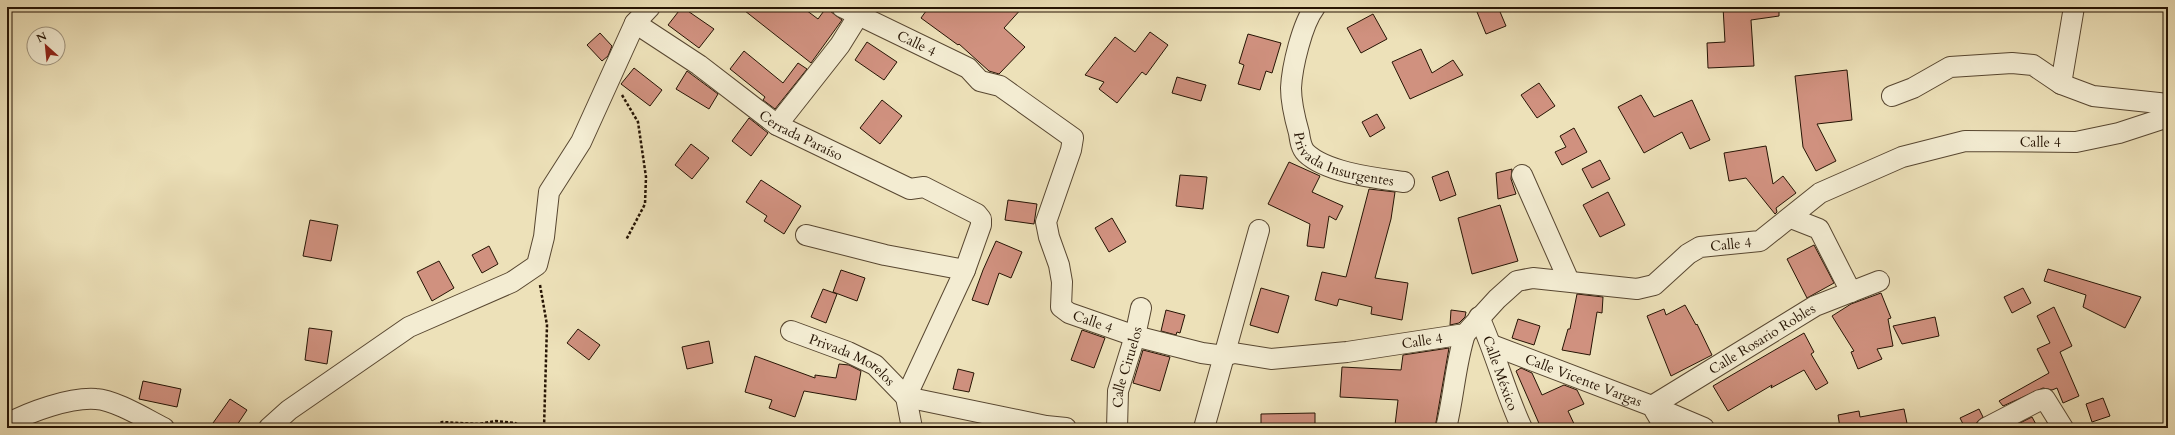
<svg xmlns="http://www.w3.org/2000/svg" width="2175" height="435" font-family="Cardo,serif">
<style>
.building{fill:#d0917f;stroke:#261404}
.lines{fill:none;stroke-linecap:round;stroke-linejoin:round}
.minor-casing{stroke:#584731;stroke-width:22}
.path{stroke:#261404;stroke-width:2.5;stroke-dasharray:3 2;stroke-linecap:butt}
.minor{stroke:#f3ecd2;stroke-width:20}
.labels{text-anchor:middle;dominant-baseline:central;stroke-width:3.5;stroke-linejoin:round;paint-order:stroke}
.street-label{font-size:14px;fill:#261404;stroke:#f3ecd2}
</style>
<rect width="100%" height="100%" fill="#ede1b9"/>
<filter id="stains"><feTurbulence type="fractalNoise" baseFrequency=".005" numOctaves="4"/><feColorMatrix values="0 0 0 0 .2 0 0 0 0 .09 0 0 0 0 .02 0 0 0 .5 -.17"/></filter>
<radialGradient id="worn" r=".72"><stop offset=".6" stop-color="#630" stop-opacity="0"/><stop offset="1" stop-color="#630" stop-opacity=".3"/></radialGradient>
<g class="building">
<polygon points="682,7 714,29 699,48 668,25"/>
<polygon points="740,7 802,7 818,19 826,8 842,20 811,63"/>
<polygon points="929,7 1023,7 1004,28 1025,47 999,74 989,71 959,44 958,45 921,18"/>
<polygon points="1475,7 1498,7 1506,26 1486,34"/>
<polygon points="1723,7 1779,7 1779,16 1751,20 1754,66 1708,68 1707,43 1725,42"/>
<polygon points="1373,14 1387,39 1361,53 1347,28"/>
<polygon points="1150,32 1168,45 1146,75 1142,72 1117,103 1099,89 1104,82 1085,75 1115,37 1135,52"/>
<polygon points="600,33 612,46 608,56 602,61 587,45"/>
<polygon points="1248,34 1281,43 1272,73 1266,71 1260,90 1238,84 1244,65 1239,63"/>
<polygon points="867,42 897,62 884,80 855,60"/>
<polygon points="1421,49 1432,73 1453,60 1463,75 1410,99 1392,62"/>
<polygon points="744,51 783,83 798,63 807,69 775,109 763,100 765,97 730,69"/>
<polygon points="634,68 662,90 650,106 621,84"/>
<polygon points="1847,70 1852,120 1817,124 1836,161 1816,171 1803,147 1795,76"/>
<polygon points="687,71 718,94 709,109 676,89"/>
<polygon points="1177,77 1206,85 1201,101 1172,93"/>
<polygon points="1539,83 1555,106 1537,118 1521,95"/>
<polygon points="1641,95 1654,117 1692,100 1710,140 1690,149 1682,132 1644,153 1618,107"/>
<polygon points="882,100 902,116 880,144 860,128"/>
<polygon points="1377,114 1385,128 1370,137 1362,122"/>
<polygon points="749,118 768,133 751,156 732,141"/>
<polygon points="1574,128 1587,152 1562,165 1555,152 1566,147 1560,136"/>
<polygon points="691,144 709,158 692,179 675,165"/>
<polygon points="1766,146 1773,184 1783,176 1796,193 1776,208 1777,212 1775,214 1746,178 1729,181 1724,153"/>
<polygon points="1600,160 1610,179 1592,188 1582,169"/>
<polygon points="1289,162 1320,176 1312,192 1343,206 1336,220 1329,216 1324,248 1307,246 1310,224 1268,204"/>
<polygon points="1512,169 1511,179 1516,194 1498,199 1496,173"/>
<polygon points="1448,171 1456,195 1440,201 1432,177"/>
<polygon points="1180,175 1207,177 1203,209 1176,206"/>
<polygon points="761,180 801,206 784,234 764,221 767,216 746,202"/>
<polygon points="1369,189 1395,192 1391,219 1375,278 1408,283 1402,320 1371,314 1372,307 1339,299 1337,306 1315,300 1322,272 1346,277"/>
<polygon points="1608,192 1625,225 1600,237 1583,205"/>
<polygon points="1008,200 1037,204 1034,224 1005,220"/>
<polygon points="1500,205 1518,261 1472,274 1458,218"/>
<polygon points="1112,218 1126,242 1109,252 1095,228"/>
<polygon points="310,220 338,225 331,261 303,256"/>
<polygon points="996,241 1022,252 1011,278 999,273 988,305 972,300 983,270"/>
<polygon points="1814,245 1834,283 1807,298 1787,259"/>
<polygon points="489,246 498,264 482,273 472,255"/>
<polygon points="439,261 454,288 432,301 417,272"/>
<polygon points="2048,269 2141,297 2125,328 2083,307 2086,295 2044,281"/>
<polygon points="841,270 865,278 857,301 833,292"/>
<polygon points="1261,288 1289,296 1278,333 1250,325"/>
<polygon points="2023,288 2031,303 2012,313 2004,297"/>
<polygon points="823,289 837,294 826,323 811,317"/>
<polygon points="1881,293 1891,318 1888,319 1893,346 1877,349 1882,359 1858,369 1851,352 1854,351 1832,316 1851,304"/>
<polygon points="1577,294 1603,297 1602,313 1597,312 1590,355 1562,350 1568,329 1570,329"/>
<polygon points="1685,305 1696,325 1697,324 1712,355 1671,376 1647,316 1664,309 1666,315"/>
<polygon points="2054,307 2072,346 2060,352 2079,396 2063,403 2057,388 2052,390 2043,388 2003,406 1999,401 2049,373 2037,349 2050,343 2037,316"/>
<polygon points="1166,310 1185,315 1180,333 1177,332 1176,335 1161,331"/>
<polygon points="1451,310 1466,312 1465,317 1459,323 1450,325"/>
<polygon points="1935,317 1939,336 1902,344 1893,326"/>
<polygon points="1518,319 1540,326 1534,345 1512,338"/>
<polygon points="309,328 332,331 327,364 305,360"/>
<polygon points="578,329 600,345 589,360 567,343"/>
<polygon points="1082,330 1105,338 1094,368 1071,360"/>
<polygon points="1804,333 1814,352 1811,354 1828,383 1816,390 1804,370 1771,388 1772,385 1728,411 1713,386"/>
<polygon points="709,341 713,363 687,369 682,347"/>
<polygon points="1449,348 1435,428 1395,425 1398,400 1340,397 1342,367 1401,370 1403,355"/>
<polygon points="1143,350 1170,357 1160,391 1133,383"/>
<polygon points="755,356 815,378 815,375 836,378 839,364 849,365 861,371 856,400 804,391 795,417 769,408 772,400 745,392"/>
<polygon points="1521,368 1532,373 1542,395 1564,385 1577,390 1584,404 1568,411 1576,428 1541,428 1516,371"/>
<polygon points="958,369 974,373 969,392 953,389"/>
<polygon points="143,381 181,389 177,407 139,399"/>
<polygon points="2103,398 2110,416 2092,422 2086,404"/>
<polygon points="230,399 247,410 235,428 220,428 213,423"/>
<polygon points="1904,409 1908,428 1840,428 1838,415 1859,411 1860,417"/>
<polygon points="1979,409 1983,417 1977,422 1975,427 1965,428 1960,418"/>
<polygon points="1315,413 1315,428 1261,428 1261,414"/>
<polygon points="2032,417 2038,428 2015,428 2014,426"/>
</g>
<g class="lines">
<g class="minor-casing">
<g id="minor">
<path id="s1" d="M842 7 968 68 980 81 1000 86 1073 138 1071 150 1046 222 1049 237 1059 265 1062 282 1061 307 1069 313 1135 336 1202 353 1224 356 1234 353 1271 359 1347 352 1465 334 1497 299 1517 281 1533 278 1637 289 1654 285 1688 254 1700 247 1760 241 1820 193 1902 157 1965 141 2076 142 2119 133 2168 117"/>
<path id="s2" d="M1315 7C1302 24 1292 67 1291 88 1291 104 1295 119 1299 133 1300 140 1301 148 1306 153 1327 173 1376 178 1404 182"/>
<path id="s3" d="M635 23 699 65 777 125 910 189 924 187 977 214 981 219V225L965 270 906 397 912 428"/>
<polyline points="2061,84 2074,7"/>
<polyline points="1892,96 1913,88 1950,67 2012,63 2033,65 2061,84 2093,96 2168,104"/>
<polyline points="777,125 840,45 858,16 866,7"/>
<polyline points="1522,175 1569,281"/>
<polyline points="1791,218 1819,229 1851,292"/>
<polyline points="806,235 885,255 965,270"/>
<path id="s4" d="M1479 317C1496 354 1505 392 1522 428"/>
<path id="s5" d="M791 331 848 352 875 365 906 397 1046 426 1066 428"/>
<path id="s6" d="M1492 345 1652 406 1665 428"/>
<path id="s7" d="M1652 406 1815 306 1879 281"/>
<polyline points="1652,406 1704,428"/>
<path d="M7 424C29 412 70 397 96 399 115 400 146 419 164 428"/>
<polyline points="269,428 289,410 409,327 512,282 537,265 544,237 549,192 581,142 635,23 650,7"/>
<path id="s8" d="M1117 428 1118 391 1135 336 1141 308"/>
<polyline points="1204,428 1259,230"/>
<path d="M1446 428C1454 397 1455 365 1465 334"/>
<polyline points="1986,428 2040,400 2045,399 2063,428"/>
</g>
</g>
<g class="path">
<polyline points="622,95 638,122 646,177 645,204 626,240"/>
<polyline points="540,285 547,325 544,428"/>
<polyline points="432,428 442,422 478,424 496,421 515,423 524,428"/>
</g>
<use href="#minor" class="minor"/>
</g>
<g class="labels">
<g class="street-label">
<text stroke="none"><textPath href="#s1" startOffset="83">Calle 4</textPath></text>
<text stroke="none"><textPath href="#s3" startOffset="201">Cerrada Paraíso</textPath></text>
<text stroke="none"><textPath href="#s1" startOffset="1498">Calle 4</textPath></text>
<text stroke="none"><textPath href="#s2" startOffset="188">Privada Insurgentes</textPath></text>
<text stroke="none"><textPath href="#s1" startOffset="1162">Calle 4</textPath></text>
<text stroke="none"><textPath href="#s1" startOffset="479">Calle 4</textPath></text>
<text stroke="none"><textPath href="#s7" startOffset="129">Calle Rosario Robles</textPath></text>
<text stroke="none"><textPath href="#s1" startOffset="815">Calle 4</textPath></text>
<text stroke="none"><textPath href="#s5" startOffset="68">Privada Morelos</textPath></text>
<text stroke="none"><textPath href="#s8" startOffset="62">Calle Ciruelos</textPath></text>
<text stroke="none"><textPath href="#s4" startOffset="60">Calle México</textPath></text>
<text stroke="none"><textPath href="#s6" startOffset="98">Calle Vicente Vargas</textPath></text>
</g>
</g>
<rect width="2175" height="435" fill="none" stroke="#ede1b9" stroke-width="24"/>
<rect x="8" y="8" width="2159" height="419" fill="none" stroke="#261404" stroke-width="2"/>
<rect x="12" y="12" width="2151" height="411" fill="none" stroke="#261404"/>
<g transform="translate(46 46) rotate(333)"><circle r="19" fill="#f3ecd2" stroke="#a19680"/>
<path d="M0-3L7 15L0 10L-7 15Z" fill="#8f2418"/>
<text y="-6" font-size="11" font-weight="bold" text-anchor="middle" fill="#261404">N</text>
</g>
<rect width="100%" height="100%" filter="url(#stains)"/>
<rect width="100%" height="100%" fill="url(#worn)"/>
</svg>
